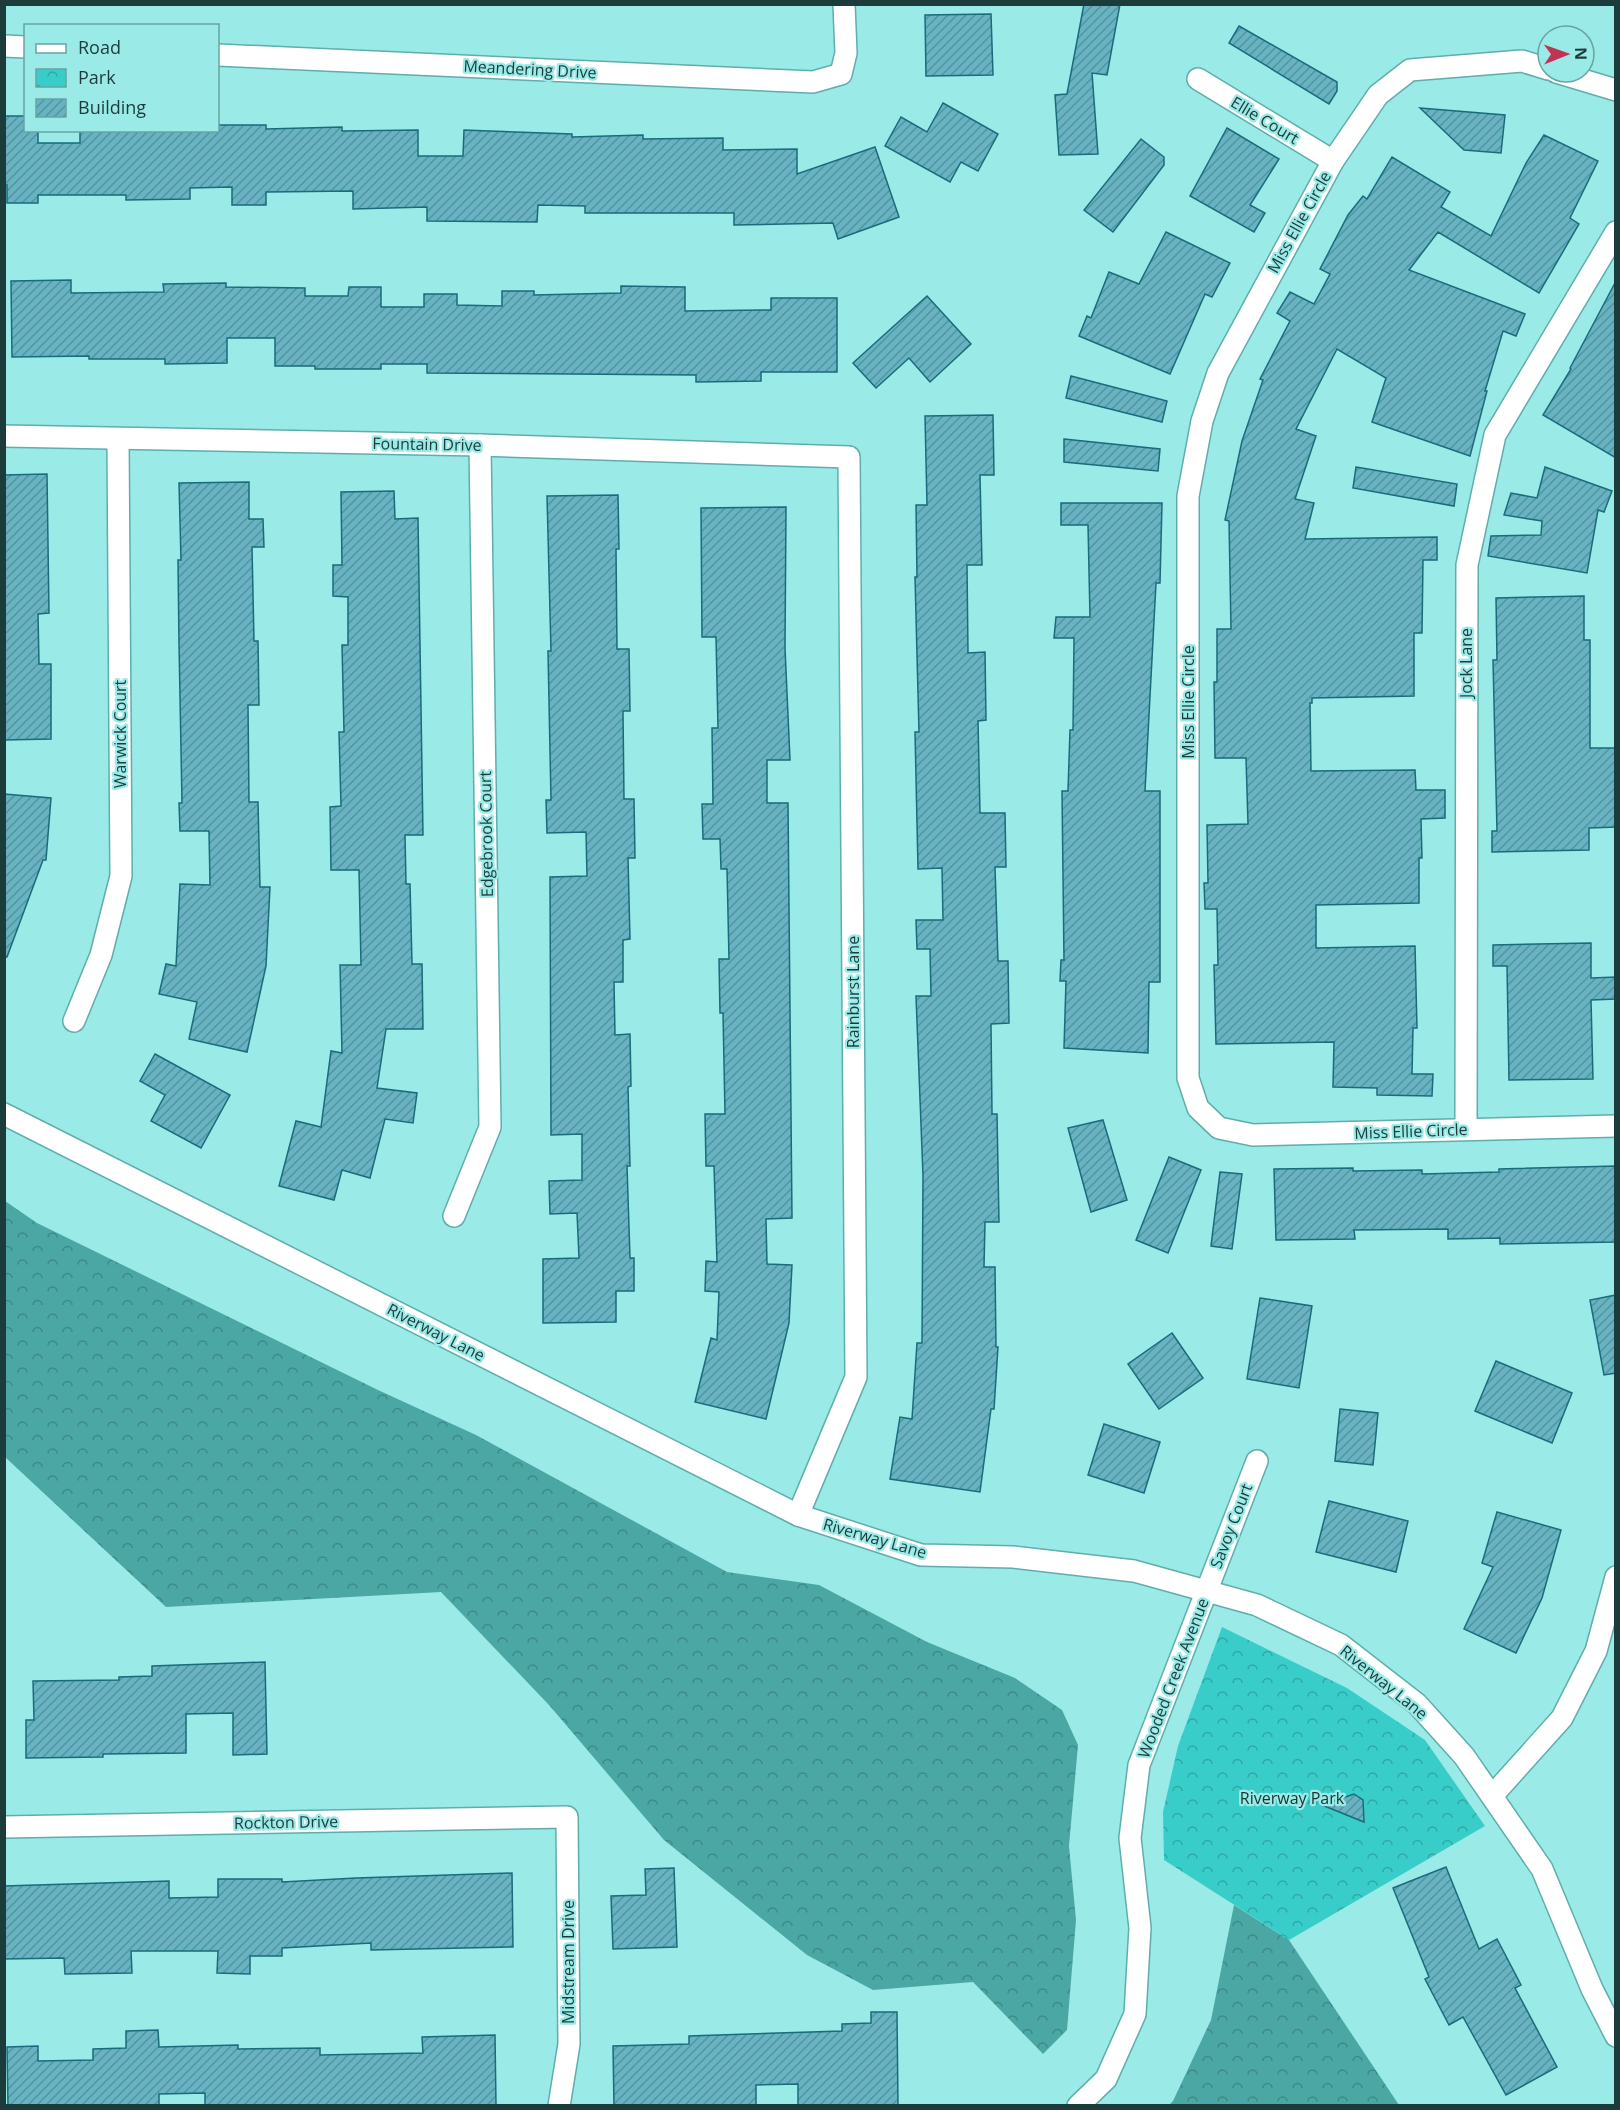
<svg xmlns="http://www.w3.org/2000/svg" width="1620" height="2110" font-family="'Open Sans',sans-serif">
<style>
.forest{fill:url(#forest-crowns)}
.park{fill:url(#park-crowns)}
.building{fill:url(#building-hatch);stroke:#196c7b;stroke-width:1.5}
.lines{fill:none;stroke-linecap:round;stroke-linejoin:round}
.street-casing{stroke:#5faeab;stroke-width:24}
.street{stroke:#fff;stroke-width:21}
.labels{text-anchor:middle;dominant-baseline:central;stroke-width:4.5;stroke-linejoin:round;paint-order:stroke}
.street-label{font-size:16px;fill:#1b3c3b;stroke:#9aeae7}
.park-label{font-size:16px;fill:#163433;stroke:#9aeae7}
</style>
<defs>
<pattern id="forest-crowns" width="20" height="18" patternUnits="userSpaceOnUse" patternTransform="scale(1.5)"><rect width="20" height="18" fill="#4aa7a4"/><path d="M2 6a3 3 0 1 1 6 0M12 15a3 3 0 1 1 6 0" fill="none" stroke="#3d8987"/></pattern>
<pattern id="park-crowns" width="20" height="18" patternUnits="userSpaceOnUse" patternTransform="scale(1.5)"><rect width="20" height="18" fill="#39cdc9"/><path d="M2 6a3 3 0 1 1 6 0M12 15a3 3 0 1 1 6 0" fill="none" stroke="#2fa8a4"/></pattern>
<pattern id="building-hatch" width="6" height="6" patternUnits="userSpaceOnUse" patternTransform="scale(1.5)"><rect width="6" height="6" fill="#67b3c2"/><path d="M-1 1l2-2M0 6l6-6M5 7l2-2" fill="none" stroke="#54939f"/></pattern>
</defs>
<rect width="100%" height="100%" fill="#9aeae7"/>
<g class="forest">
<polygon points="5,1201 37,1223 378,1390 476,1435 727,1572 819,1585 927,1642 1015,1678 1062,1710 1078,1745 1069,1846 1076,1920 1067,2030 1043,2054 973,1982 873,1990 807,1955 664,1840 549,1705 441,1592 166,1607 5,1457"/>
<polygon points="1234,1905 1289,1940 1399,2105 1168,2106 1173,2101 1211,2020"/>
</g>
<polygon class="park" points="1222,1627 1347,1688 1425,1740 1485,1826 1289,1940 1164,1860 1163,1812 1178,1746"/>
<g class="building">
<polygon points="1084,4 1120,4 1107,75 1092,73 1098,154 1059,155 1055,95 1067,94"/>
<polygon points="991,14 993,75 926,76 925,15"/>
<polygon points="1239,26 1337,82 1337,91 1329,104 1229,43"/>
<polygon points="943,103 998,134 978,171 961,162 950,182 885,146 901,117 927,132"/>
<polygon points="1420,108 1505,115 1501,153 1464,150"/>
<polygon points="4,116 26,116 26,130 38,130 38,143 80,143 80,130 218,130 218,125 266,125 266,129 342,127 342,131 418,130 418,156 463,156 464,130 572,134 572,137 643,135 643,139 723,138 723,150 797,149 797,174 875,147 899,217 838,239 833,223 734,225 734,213 585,213 585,206 538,205 537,222 427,221 427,207 353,209 353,191 266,192 266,205 232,205 232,187 190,188 190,199 126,200 126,195 38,195 38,203 7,203 7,185 4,185"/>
<polygon points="1227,128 1279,159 1250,205 1265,213 1254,232 1190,196"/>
<polygon points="1544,135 1598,161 1570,218 1579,224 1539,293 1438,232 1409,270 1525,314 1516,336 1503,331 1485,391 1487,391 1470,456 1372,422 1386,378 1337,349 1296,429 1316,436 1295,499 1314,503 1305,539 1437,537 1437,560 1423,560 1422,633 1414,633 1414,696 1312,698 1312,703 1310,703 1311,771 1415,770 1416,790 1445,790 1445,818 1421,819 1422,858 1419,858 1419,903 1316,905 1316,948 1415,946 1417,1028 1413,1028 1412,1074 1433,1074 1432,1096 1377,1095 1377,1088 1333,1087 1334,1042 1216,1044 1214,965 1218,965 1217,909 1205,909 1204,883 1208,883 1207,825 1248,824 1246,758 1215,758 1214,682 1217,682 1217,629 1231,629 1229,521 1225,520 1242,441 1263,380 1260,379 1290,321 1277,313 1290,292 1314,304 1330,274 1320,269 1348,215 1363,196 1367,199 1392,157 1450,192 1441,207 1491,236 1526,163"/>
<polygon points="1141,139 1164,157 1164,165 1113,232 1084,210"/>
<polygon points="1166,232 1230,263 1212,297 1205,294 1170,374 1079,336 1087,316 1091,318 1109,272 1139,284"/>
<polygon points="71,280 71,293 164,292 163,284 226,283 226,287 305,288 305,296 348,296 349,287 381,287 381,307 424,307 424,294 457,294 457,305 502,306 502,291 534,291 534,295 621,293 621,286 685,287 685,311 771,310 771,298 837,298 837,372 761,372 761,381 696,382 696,375 427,373 427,364 381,364 381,369 315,369 315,366 275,366 275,338 227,338 227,363 165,364 165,359 89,359 89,356 12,357 11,281"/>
<polygon points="1616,281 1616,458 1543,415 1571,369 1570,368"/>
<polygon points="927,296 971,344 930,382 909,358 876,388 853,363"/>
<polygon points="1071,376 1167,401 1162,422 1066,398"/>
<polygon points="993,415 994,475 980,475 982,565 967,565 968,653 985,652 986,720 978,721 980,813 1005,813 1006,867 995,867 998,961 1008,961 1009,1023 991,1024 992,1114 997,1114 999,1222 985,1222 984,1267 995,1267 996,1347 998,1347 994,1409 991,1409 980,1492 890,1479 900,1417 912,1419 917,1343 922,1343 923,1176 916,996 931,996 930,949 917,949 916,920 943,920 942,868 918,869 915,732 919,732 915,577 917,577 916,505 927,505 925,416"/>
<polygon points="1064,439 1160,449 1158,471 1064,462"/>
<polygon points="1356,467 1457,484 1454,506 1353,488"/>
<polygon points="1545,467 1612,491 1604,512 1598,510 1587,573 1488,556 1491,536 1541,535 1542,521 1504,515 1511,493 1537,498"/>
<polygon points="47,474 49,613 38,614 39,664 51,664 51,739 4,740 4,475"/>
<polygon points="249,482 249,519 263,519 264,547 252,547 254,641 258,641 259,705 248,705 249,802 258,802 260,887 270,887 266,966 247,1052 189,1039 197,1002 159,994 166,964 176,966 180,884 210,885 209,831 180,831 179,803 182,803 179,643 178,560 181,560 179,483"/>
<polygon points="394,491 395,519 418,518 423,835 405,835 406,884 410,884 412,964 422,964 423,1029 386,1029 377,1088 417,1093 413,1123 385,1119 370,1178 342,1170 334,1200 279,1186 296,1121 321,1127 331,1051 342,1053 340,965 361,965 359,870 331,870 330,807 341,806 339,732 344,732 342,645 348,645 348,597 333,596 333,565 342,565 341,492"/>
<polygon points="618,495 619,549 616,549 617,649 629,649 630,711 623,711 624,799 634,799 635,858 628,858 630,939 623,940 623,982 614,982 615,1035 630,1034 631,1086 628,1087 630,1166 627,1166 630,1258 634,1258 634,1291 616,1291 616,1322 543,1323 543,1259 579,1258 577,1213 550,1214 549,1181 582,1180 582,1134 551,1135 550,877 587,876 586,832 547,833 546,800 551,800 548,651 551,651 547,496"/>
<polygon points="1061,503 1162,503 1160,583 1156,583 1145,791 1160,791 1160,982 1149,982 1148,1053 1064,1048 1066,981 1060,981 1061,960 1064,960 1062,791 1068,791 1070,730 1073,730 1074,638 1054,638 1056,617 1090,617 1088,525 1061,525"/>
<polygon points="786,507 785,648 790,760 767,760 767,803 788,803 792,1218 766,1219 767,1264 792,1265 789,1323 766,1419 695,1402 711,1338 717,1340 719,1292 705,1291 706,1261 717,1262 714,1166 706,1166 705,1114 725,1114 723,1013 720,1013 719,959 729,959 727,869 721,869 720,839 703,839 702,804 713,804 712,728 718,728 716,637 702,637 701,508"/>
<polygon points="1584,596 1584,640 1590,640 1590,748 1616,748 1616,827 1589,828 1589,850 1492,852 1492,831 1497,831 1493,660 1497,660 1496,598"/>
<polygon points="4,794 51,798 46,860 43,860 7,957 4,957"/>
<polygon points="1591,943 1591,978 1616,977 1616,999 1591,1000 1593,1079 1509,1080 1507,966 1493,966 1493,945"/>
<polygon points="155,1054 230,1095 201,1148 151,1121 165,1095 140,1081"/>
<polygon points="1103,1120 1127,1200 1091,1212 1068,1128"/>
<polygon points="1169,1157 1201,1170 1168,1253 1136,1240"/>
<polygon points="1616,1166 1616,1242 1500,1244 1500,1238 1448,1239 1448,1229 1354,1230 1355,1239 1276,1240 1274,1169 1353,1168 1353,1171 1422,1170 1422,1174 1499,1172 1499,1169"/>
<polygon points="1220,1172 1242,1174 1232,1249 1211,1246"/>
<polygon points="1616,1295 1616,1373 1604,1375 1590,1300"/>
<polygon points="1260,1298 1312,1306 1299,1388 1247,1379"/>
<polygon points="1172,1333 1203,1378 1159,1409 1128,1364"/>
<polygon points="1496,1361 1572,1393 1552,1443 1475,1411"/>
<polygon points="1340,1409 1378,1413 1373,1465 1335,1461"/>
<polygon points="1104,1424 1160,1442 1144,1493 1088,1475"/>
<polygon points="1329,1501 1408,1521 1396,1572 1316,1552"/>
<polygon points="1497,1512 1561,1530 1542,1598 1516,1653 1464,1629 1493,1567 1482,1563"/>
<polygon points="265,1662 267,1754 233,1755 233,1713 186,1714 186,1753 103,1754 103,1757 26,1758 26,1720 34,1720 33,1681 119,1680 119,1677 152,1676 152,1666"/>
<polygon points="1354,1794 1363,1800 1364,1822 1322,1805"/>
<polygon points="1446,1867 1479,1949 1497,1939 1521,1985 1515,1988 1557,2067 1506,2095 1463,2017 1449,2025 1425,1979 1429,1977 1393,1888"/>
<polygon points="674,1868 677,1947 613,1949 611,1896 646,1895 645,1869"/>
<polygon points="512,1873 513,1947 371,1950 371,1943 282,1948 282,1956 250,1956 250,1974 217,1973 218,1951 131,1951 132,1973 65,1974 64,1958 4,1959 4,1886 169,1881 169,1898 218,1897 218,1879 282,1879 282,1882 356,1878"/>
<polygon points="871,2012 897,2012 898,2106 798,2106 798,2084 756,2085 756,2106 614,2106 613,2046 689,2044 689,2036 842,2031 842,2024 871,2023"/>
<polygon points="158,2030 159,2047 238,2045 238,2049 320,2048 320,2055 423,2053 422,2037 495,2035 496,2105 205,2106 205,2093 159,2094 159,2106 8,2106 7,2047 38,2046 38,2061 93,2060 93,2049 126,2048 126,2031"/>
</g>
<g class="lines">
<g class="street-casing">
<g id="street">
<polyline points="4,46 26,47"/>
<polyline points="218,55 813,82 841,74 846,53 844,4"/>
<polyline points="1548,69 1522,61 1410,70 1378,95 1333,161 1218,373 1202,421 1188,496 1188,1078 1198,1108 1219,1128 1253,1135 1616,1126"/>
<polyline points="1556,72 1616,90"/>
<polyline points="1198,79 1333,161"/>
<polyline points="4,436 480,445 849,457 856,1377 798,1515"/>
<polyline points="74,1021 101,955 121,876 118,439"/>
<polyline points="4,1114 798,1515 921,1555 1013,1557 1134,1571 1257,1605 1341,1645 1417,1704 1464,1756 1542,1869 1592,1989 1616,2036"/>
<polyline points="1466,1129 1467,565 1495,435 1616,232"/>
<polyline points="454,1216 490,1127 480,445"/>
<polyline points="1492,1796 1562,1718 1596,1651 1616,1577"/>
<polyline points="4,1827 567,1817 569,2044 559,2106"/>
<polyline points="1078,2106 1106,2079 1135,2014 1140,1928 1130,1838 1139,1765 1257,1461"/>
</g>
</g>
<use href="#street" class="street"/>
</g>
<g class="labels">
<g class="street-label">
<text transform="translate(530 69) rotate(3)">Meandering Drive</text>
<text transform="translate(1265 120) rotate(31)">Ellie Court</text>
<text transform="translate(1299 222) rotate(-61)">Miss Ellie Circle</text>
<text transform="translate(427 444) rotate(1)">Fountain Drive</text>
<text transform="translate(1466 663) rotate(-90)">Jock Lane</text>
<text transform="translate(1188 702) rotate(-90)">Miss Ellie Circle</text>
<text transform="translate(120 734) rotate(-90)">Warwick Court</text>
<text transform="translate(486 834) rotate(-91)">Edgebrook Court</text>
<text transform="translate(853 992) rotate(-90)">Rainburst Lane</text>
<text transform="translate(1411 1131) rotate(-2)">Miss Ellie Circle</text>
<text transform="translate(436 1332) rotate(27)">Riverway Lane</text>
<text transform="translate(1231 1526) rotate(-69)">Savoy Court</text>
<text transform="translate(875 1538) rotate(16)">Riverway Lane</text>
<text transform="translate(1173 1678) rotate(-69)">Wooded Creek Avenue</text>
<text transform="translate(1384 1682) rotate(39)">Riverway Lane</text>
<text transform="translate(286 1822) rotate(-1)">Rockton Drive</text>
<text transform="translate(568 1962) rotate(-90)">Midstream Drive</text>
</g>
<g class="park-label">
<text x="1292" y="1798">Riverway Park</text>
</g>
</g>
<rect width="1620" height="2110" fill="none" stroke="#1b3c3b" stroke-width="12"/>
<rect x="24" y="24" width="195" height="108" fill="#9aeae7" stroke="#67a4a2" stroke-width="1.5"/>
<rect x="36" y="44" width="30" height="9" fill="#ffffff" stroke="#67a4a2" stroke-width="1.5"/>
<text x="78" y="54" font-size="18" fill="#1b3c3b">Road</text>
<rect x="36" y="69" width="30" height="18" fill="url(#park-crowns)" stroke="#67a4a2" stroke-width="1.5"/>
<text x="78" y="84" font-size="18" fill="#1b3c3b">Park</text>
<rect x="36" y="99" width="30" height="18" fill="url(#building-hatch)" stroke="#67a4a2" stroke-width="1.5"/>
<text x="78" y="114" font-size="18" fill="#1b3c3b">Building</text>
<g transform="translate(1566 54) rotate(89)"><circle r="28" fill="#9aeae7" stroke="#67a4a2" stroke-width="1.5"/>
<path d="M0-4.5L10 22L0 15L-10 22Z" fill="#c23253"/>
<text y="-9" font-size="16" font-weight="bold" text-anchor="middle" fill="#1b3c3b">N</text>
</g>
</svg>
